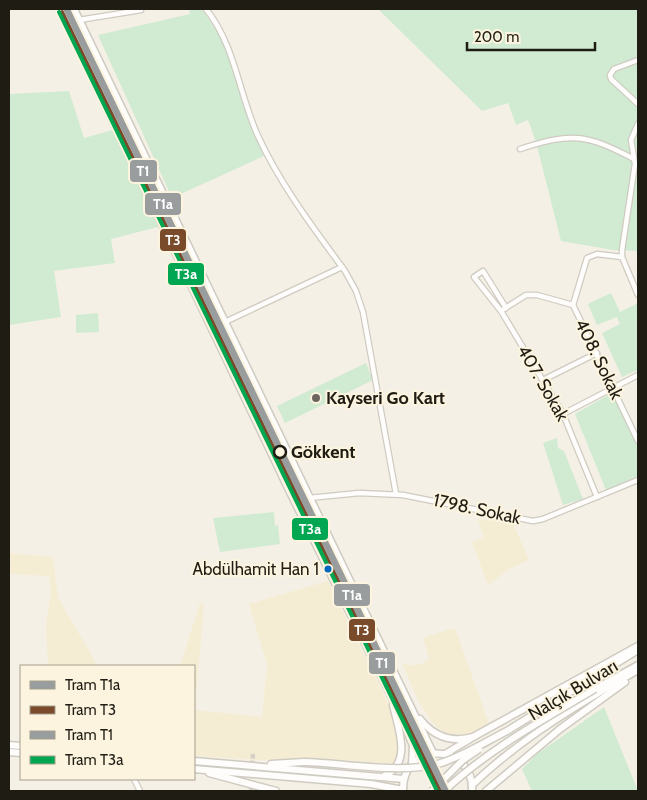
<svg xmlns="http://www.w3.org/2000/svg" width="647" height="800" font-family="Cabin,sans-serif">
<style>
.green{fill:#d0ebd2}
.sand{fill:#f5edd3}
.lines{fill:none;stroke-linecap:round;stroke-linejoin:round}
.minor-tunnel{stroke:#d5d0c6;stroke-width:4.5;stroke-dasharray:4.5 2;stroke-linecap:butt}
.minor-casing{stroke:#cfcbc2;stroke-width:7}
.highway-casing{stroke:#cfcbc2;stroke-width:9}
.minor{stroke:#fefdfb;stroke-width:4.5}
.highway{stroke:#fefdfb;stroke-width:6}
.highway-bridge-casing{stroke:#cfcbc2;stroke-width:9;stroke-linecap:butt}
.highway-bridge{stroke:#fefdfb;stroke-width:6}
.tram-1-casing{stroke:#fcf4de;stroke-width:8}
.tram-2-casing{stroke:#fcf4de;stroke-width:8}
.tram-3-casing{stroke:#fcf4de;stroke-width:8}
.tram-4-casing{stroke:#fcf4de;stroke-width:8}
.tram-1{stroke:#9a9d9e;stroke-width:4}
.tram-2{stroke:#7a4b2a;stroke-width:4}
.tram-3{stroke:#9a9d9e;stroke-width:4}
.tram-4{stroke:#00a651;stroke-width:4}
.poi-dot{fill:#6a665d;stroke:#fcf4de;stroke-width:2}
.stop-dot{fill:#fcf4de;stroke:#1f1c14;stroke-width:2.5}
.bus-dot{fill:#0065bd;stroke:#fcf4de;stroke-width:2}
.labels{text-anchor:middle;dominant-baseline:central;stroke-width:4;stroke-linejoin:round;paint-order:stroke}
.bus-label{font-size:17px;fill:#1f1c14;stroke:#fcf4de;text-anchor:end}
.street-label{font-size:18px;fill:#1f1c14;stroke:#fcf4de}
.poi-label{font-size:18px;font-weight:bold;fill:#1f1c14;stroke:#fcf4de;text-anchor:start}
.stop-label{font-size:18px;font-weight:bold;fill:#1f1c14;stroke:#fcf4de;text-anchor:start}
.line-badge{stroke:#fcf4de;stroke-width:2}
.badge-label{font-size:14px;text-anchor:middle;font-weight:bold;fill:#fff}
</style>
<rect width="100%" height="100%" fill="#f5f0e5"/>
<g class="green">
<polygon points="189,9 202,9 223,41 244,105 264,156 172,198 98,35 190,14"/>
<polygon points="378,9 638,9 638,251 613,250 561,241 536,142 528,120 516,125 508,103 482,111"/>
<polygon points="69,91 84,138 113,130 158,227 111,239 115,263 54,271 61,317 9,325 9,94"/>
<polygon points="611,293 620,312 638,303 638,370 622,377 602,333 620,324 617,317 597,325 588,304"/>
<polygon points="98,313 99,332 76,333 76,315"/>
<polygon points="366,363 373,380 285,423 277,406"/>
<polygon points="617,390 638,438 638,476 606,490 575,414"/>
<polygon points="557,438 558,448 564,451 583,499 563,505 543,443"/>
<polygon points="274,512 275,526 278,525 280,544 220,552 213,518"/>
<polygon points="604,707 638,791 532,791 522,769 537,754"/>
</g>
<g class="sand">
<polygon points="478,519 513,523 529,560 511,568 488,585 472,542 484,538"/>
<polygon points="9,553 53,557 58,598 98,666 48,666 46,624 51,593 49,576 9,574"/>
<path d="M328 581 390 707C396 726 402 746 395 764L329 759 258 760 194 756V666H180L200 603H204L195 710 262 717 267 665 249 604Z"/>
<path d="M453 628 456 631 489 724C481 728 472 733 464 735 430 743 413 686 402 663 412 667 421 666 429 659L423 638Z"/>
</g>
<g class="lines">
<polyline class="minor-tunnel" points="251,791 253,752"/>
<g class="minor-casing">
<g id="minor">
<path d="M206 9C235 45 239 94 258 136 280 184 314 229 345 271L356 291 363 312 396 494"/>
<polyline points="79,20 141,10"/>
<polyline points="638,60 614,69 610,75 611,79 638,104"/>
<polyline points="638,124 631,140 635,164 622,250 622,257 638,295"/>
<path d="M520 149C572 132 586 134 634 159"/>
<polyline points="573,305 638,441"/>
<polyline points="573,305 587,258 597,254 622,257"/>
<polyline points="506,308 483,271 474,277 501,311 563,414 597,497"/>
<polyline points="504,309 526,295 537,295 573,305"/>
<polyline points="225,322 342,267"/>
<polyline points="543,380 597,353"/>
<polyline points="563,414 638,375"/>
<polyline points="309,498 359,493 403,495 533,521 543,519 638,480"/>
<polyline points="134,779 140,791"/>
</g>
</g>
<g class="highway-casing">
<g id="highway">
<polyline points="59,9 288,488 403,720 413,746 412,764"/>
<polyline points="74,9 433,753"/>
<polyline points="595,689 638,665"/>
<path d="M420 719C434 737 451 743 473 737L638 646"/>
<polyline points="507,731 638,650"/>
<polyline points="9,745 21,746"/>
<polyline points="9,752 21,753"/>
<polyline points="445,754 470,739"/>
<polyline points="194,761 404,779"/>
<polyline points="271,764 304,762"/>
<polyline points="194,769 371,784 403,790"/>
<polyline points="209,773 276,791"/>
<path d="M384 776C413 763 398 728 393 705"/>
<path d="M472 785C520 739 580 703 638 670"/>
<path d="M403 791C401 741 474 741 472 791"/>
<polyline points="486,791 560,729 625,682"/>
</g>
</g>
<use href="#minor" class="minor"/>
<use href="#highway" class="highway"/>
<g class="highway-bridge-casing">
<g id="highway-bridge">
<path d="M304 762C345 763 398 774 438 764 462 757 485 742 507 731"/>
<polyline points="432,791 463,760 479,749"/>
<path d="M444 791C489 749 543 720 595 689"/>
</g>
</g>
<use href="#highway-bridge" class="highway-bridge"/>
<g class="tram-1-casing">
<polyline id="tram-1" points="68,9 447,791"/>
</g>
<g class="tram-2-casing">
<polyline id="tram-2" points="62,12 440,791"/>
</g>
<g class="tram-3-casing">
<polyline id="tram-3" points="65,9 444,791"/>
</g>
<g class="tram-4-casing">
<polyline id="tram-4" points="59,12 437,791"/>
</g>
<use href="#tram-1" class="tram-1"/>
<use href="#tram-2" class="tram-2"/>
<use href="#tram-3" class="tram-3"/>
<use href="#tram-4" class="tram-4"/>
</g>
<circle class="poi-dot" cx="316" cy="398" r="5"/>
<circle class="stop-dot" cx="280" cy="452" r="6"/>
<circle class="bus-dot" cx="328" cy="569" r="4.5"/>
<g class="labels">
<g class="bus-label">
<text x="319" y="569">Abdülhamit Han 1</text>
</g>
<g class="street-label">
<text transform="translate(599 359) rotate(64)">408. Sokak</text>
<text transform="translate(543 383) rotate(60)">407. Sokak</text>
<text transform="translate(477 509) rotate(12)">1798. Sokak</text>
<text transform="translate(573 690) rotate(-31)">Nalçık Bulvarı</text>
</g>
<g class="poi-label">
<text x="326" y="398">Kayseri Go Kart</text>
</g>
<g class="stop-label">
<text x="291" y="452">Gökkent</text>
</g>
</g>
<g class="line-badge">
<rect x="129" y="159" width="29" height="24" rx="5" fill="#9a9d9e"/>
<rect x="144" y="192" width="38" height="24" rx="5" fill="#9a9d9e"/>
<rect x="159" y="228" width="28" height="24" rx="5" fill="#7a4b2a"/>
<rect x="167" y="262" width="38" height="24" rx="5" fill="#00a651"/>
<rect x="291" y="517" width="38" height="24" rx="5" fill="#00a651"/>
<rect x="333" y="583" width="38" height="24" rx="5" fill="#9a9d9e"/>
<rect x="348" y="618" width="28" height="24" rx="5" fill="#7a4b2a"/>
<rect x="368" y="651" width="28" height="24" rx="5" fill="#9a9d9e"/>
</g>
<g class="badge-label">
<text x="143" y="176">T1</text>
<text x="163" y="209">T1a</text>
<text x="173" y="245">T3</text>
<text x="186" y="279">T3a</text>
<text x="310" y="534">T3a</text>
<text x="352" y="600">T1a</text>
<text x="362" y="635">T3</text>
<text x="382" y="668">T1</text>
</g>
<rect width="647" height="800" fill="none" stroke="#1f1c14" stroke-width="20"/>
<rect x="20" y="665" width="175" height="115" fill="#fcf4de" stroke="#a49e8d"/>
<rect x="30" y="681" width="25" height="8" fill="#9a9d9e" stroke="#a49e8d"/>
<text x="65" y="690" font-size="15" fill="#1f1c14">Tram T1a</text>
<rect x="30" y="706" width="25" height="8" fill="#7a4b2a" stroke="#a49e8d"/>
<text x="65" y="715" font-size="15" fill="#1f1c14">Tram T3</text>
<rect x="30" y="731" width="25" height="8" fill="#9a9d9e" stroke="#a49e8d"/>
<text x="65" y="740" font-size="15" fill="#1f1c14">Tram T1</text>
<rect x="30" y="756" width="25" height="8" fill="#00a651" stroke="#a49e8d"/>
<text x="65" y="765" font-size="15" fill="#1f1c14">Tram T3a</text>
<path d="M467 42v8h128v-8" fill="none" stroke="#1f1c14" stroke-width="2.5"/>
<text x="474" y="42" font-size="15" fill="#1f1c14" stroke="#fcf4de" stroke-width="4" paint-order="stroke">200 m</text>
</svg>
